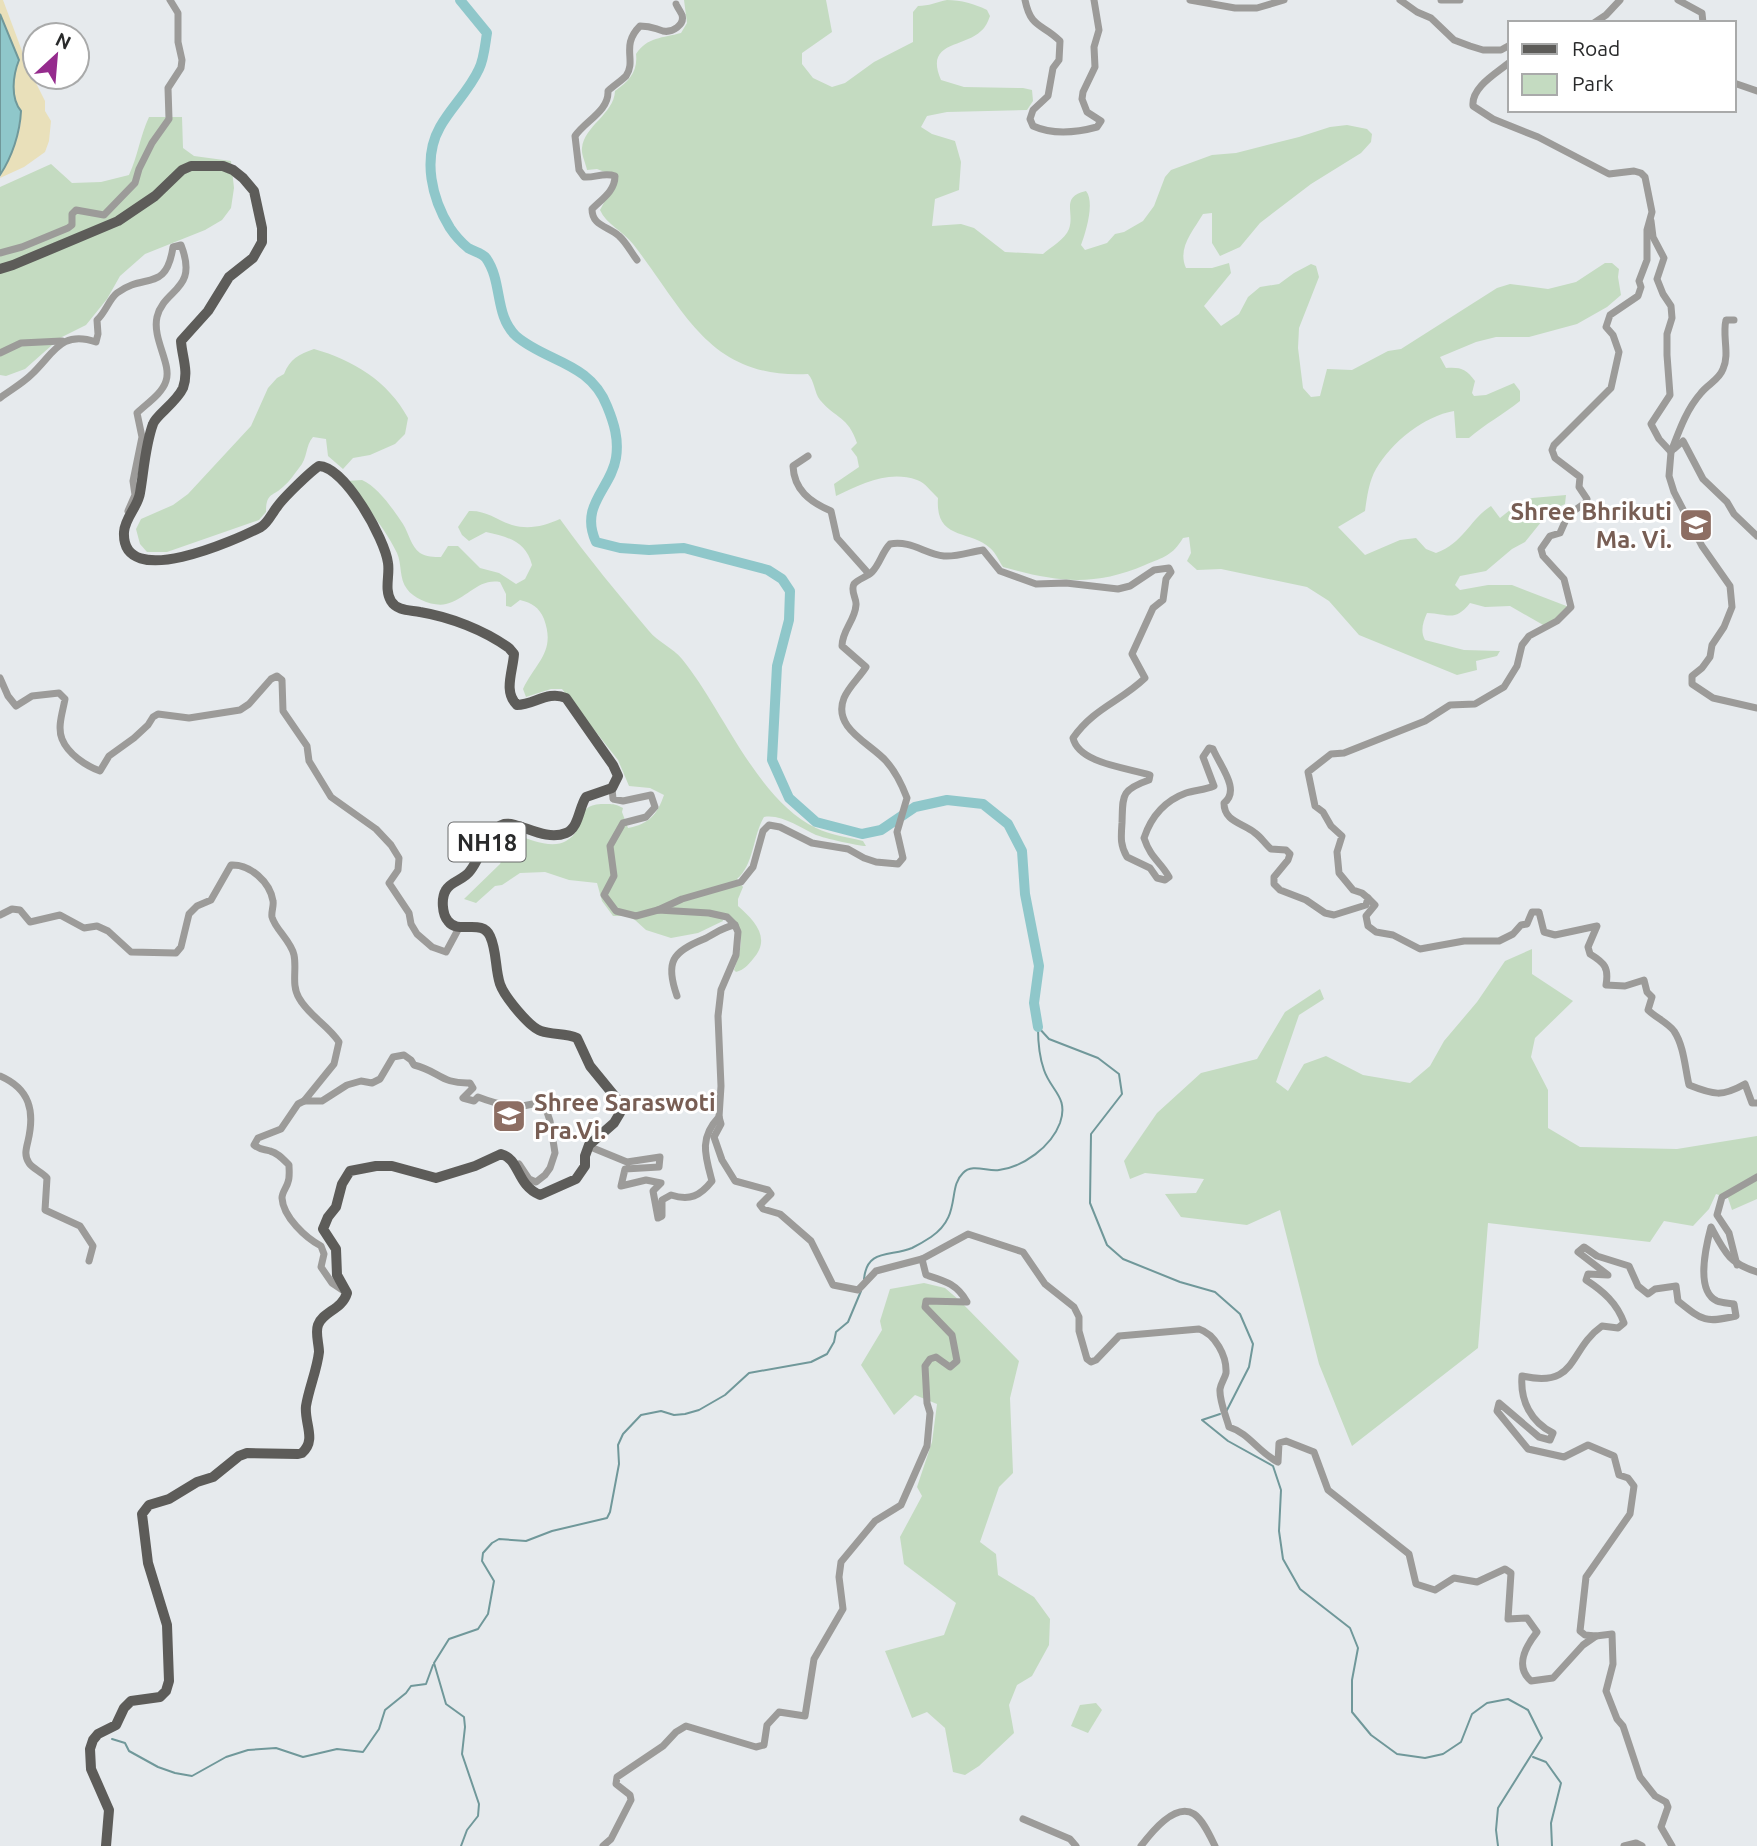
<svg xmlns="http://www.w3.org/2000/svg" width="1757" height="1846" font-family="Ubuntu,sans-serif">
<style>
.green{fill:#c4dbc1}
.sand{fill:#e9e0ba}
.water{fill:#8fc7ca;stroke:#70989a;stroke-width:2}
.lines{fill:none;stroke-linecap:round;stroke-linejoin:round}
.stream{stroke:#70989a;stroke-width:2}
.river{stroke:#8fc7ca;stroke-width:10}
.minor{stroke:#9c9b99;stroke-width:7}
.major{stroke:#5d5c59;stroke-width:10}
.labels{text-anchor:middle;dominant-baseline:central;stroke-width:6;stroke-linejoin:round;paint-order:stroke}
.shield{fill:#fff;stroke:#696a6b;stroke-width:2}
.shield-label{font-size:23px;font-weight:bold;fill:#292a2b}
.education-label{font-size:24px;font-weight:bold;fill:#785e54;stroke:#fff;text-anchor:end}
</style>
<rect width="100%" height="100%" fill="#e6eaed"/>
<g class="green">
<path d="M684 0H826L832 32 802 53V64L813 78 832 87 845 83 874 62 913 42V12L918 6C929 6 937 2 947 0 961 0 975 4 987 10L990 16C988 21 986 27 981 31 964 48 924 41 941 80L964 87 1023 88 1032 90 1033 101 1027 110 947 112 927 116 921 127 932 134 955 141 961 162 959 190 935 199 932 226 961 224 974 228 1005 252 1043 254C1051 247 1065 239 1069 229 1075 212 1060 197 1086 191 1095 202 1086 232 1081 245L1085 250 1107 243 1115 234 1124 232 1143 221 1154 206 1165 177 1171 170 1212 155 1236 153 1299 137 1330 127 1347 125 1367 129 1372 134 1371 142 1361 153 1311 184 1260 223 1240 247 1220 256 1212 243V213L1203 214C1193 231 1177 248 1186 268H1212L1229 263 1231 273 1204 306 1221 326 1239 314 1248 297 1260 287 1279 284 1294 273 1311 264 1316 266 1319 277 1299 328 1298 348 1303 388 1311 397 1320 396 1327 369 1352 370 1388 351 1401 349 1497 288 1510 284 1548 289 1576 282 1605 263H1612L1619 269 1618 277 1621 295 1607 307 1577 324 1529 337H1496L1476 342 1440 357 1446 368C1461 367 1466 369 1475 381L1472 393 1474 396 1486 395 1514 383 1520 391V401C1504 414 1485 424 1469 438H1456L1454 411C1424 416 1392 442 1376 469 1369 481 1367 497 1365 511L1338 527 1365 555 1400 540 1416 538 1426 549 1436 553C1465 542 1469 520 1491 506L1500 518 1520 502 1532 498 1566 495 1565 504 1550 511 1525 542 1512 549 1486 571 1460 576 1455 585 1460 590 1488 585H1512L1569 607 1563 619 1545 626 1510 606 1485 607 1470 603C1455 622 1449 614 1427 613 1423 622 1420 631 1425 640L1464 650 1500 651 1497 656 1476 661 1477 670 1457 675 1359 635 1329 601 1307 587 1221 569 1197 570 1187 561 1191 553 1189 537 1183 538C1172 556 1164 557 1145 565 1094 587 1056 582 1003 567 999 561 996 553 990 548 969 529 935 541 938 498 932 493 925 482 917 480 888 470 862 484 836 496L834 484 859 467 857 457 851 449 857 443C848 416 836 419 820 400 814 392 815 382 808 374 709 379 686 312 633 244 623 231 606 224 600 210L615 182V176L597 169 587 170C586 164 581 154 582 148 584 126 614 114 615 91 629 81 638 72 636 54 647 37 663 38 681 33L687 23Z"/>
<path d="M149 117H182L183 148 194 156 231 161 234 188 231 208 222 220 205 230 145 254 120 276 107 299 86 325 60 338 25 369 6 376 0 375V187L51 164 72 183 101 182 129 175C138 156 140 136 149 117Z"/>
<path d="M314 349C353 360 388 381 408 418L405 434 395 444 370 455 353 458 343 469 328 456 326 439 313 437C305 446 308 458 299 468 294 474 290 481 284 486 273 497 266 492 266 512L259 520 167 552H147L140 544 136 529 141 519 173 505 188 494 251 426 268 388 277 378 284 374C290 359 299 354 314 349Z"/>
<path d="M362 480C378 487 393 509 403 524 409 534 411 546 420 553 426 557 434 557 441 557L448 546H458L480 568 499 573 516 584 525 579 532 565C526 541 508 537 486 532L469 541 462 535 458 527 469 511C486 510 497 520 512 525 529 530 544 526 560 519 588 558 619 595 649 631 658 642 673 648 682 659 723 709 756 799 816 828 831 835 847 837 863 841L866 846C858 846 824 838 816 835 800 828 782 814 764 817 753 835 754 865 737 879L743 887 738 899V906C754 920 772 938 753 959 748 965 744 970 736 972L734 970C742 947 747 928 725 913H721L723 921 698 933 671 938 646 930 635 920 627 916H613L602 901 597 883 569 880 545 872 520 873 502 885 495 886 476 903 464 899 500 864 510 839 517 835C531 840 552 849 566 841 588 829 573 805 601 804 610 804 615 803 623 808L622 812 628 828C649 824 657 815 664 795L650 788 629 786 618 760 562 689H551L526 697 523 689C536 662 556 652 544 619 539 607 532 603 520 600L511 607 506 606V594L500 582C478 578 467 599 446 604 434 607 414 599 407 589 399 579 402 564 397 553 384 526 364 505 347 481Z"/>
<polygon points="1532,949 1532,974 1573,1001 1535,1038 1531,1057 1548,1090 1548,1128 1580,1147 1677,1149 1757,1136 1757,1199 1732,1210 1728,1198 1716,1194 1709,1209 1693,1226 1664,1221 1650,1242 1488,1223 1478,1348 1352,1446 1319,1364 1280,1210 1247,1225 1181,1217 1165,1194 1196,1193 1204,1179 1145,1173 1130,1179 1124,1161 1157,1113 1201,1073 1257,1059 1285,1012 1320,989 1324,999 1299,1015 1276,1082 1288,1091 1304,1064 1326,1056 1363,1075 1410,1083 1430,1066 1444,1041 1477,1002 1505,961"/>
<polygon points="924,1283 945,1288 959,1300 1019,1361 1010,1398 1013,1473 999,1487 980,1542 996,1554 998,1575 1034,1597 1050,1619 1049,1645 1032,1676 1017,1685 1009,1705 1014,1733 979,1766 965,1775 953,1772 945,1728 927,1712 912,1718 885,1651 944,1635 956,1603 904,1564 900,1537 922,1496 917,1487 932,1442 937,1404 915,1395 894,1415 861,1365 882,1330 880,1321 890,1289"/>
<polygon points="1096,1703 1102,1710 1088,1733 1071,1726 1080,1705"/>
</g>
<path class="sand" d="M0 0H3L28 67 45 101V111L51 121 49 141 45 152 24 167 0 178 20 129 21 112C10 98 13 75 19 60L0 14Z"/>
<path class="water" d="M0 14 19 60C13 75 10 98 21 111 20 133 12 157 0 175Z"/>
<g class="lines">
<g class="stream">
<polyline points="1038,1027 1049,1039 1098,1058 1119,1074 1122,1094 1091,1134 1090,1203 1107,1245 1123,1259 1180,1282 1215,1292 1240,1314 1253,1344 1249,1367 1227,1410"/>
<path d="M864 1279C867 1248 891 1257 912 1248 918 1245 925 1241 931 1237 962 1216 947 1188 963 1173 972 1163 988 1172 999 1170 1023 1167 1051 1147 1060 1123 1069 1097 1051 1091 1044 1070 1039 1056 1038 1042 1038 1028"/>
<polyline points="1220,1414 1202,1420 1228,1441 1273,1466 1281,1490 1279,1531 1283,1559 1300,1589 1350,1628 1358,1648 1352,1680 1352,1712 1371,1735 1397,1754 1425,1758 1443,1754 1461,1742 1472,1714 1487,1703 1508,1699 1528,1710 1542,1738 1498,1808 1496,1830 1498,1846"/>
<polyline points="112,1739 125,1743 129,1751 158,1767 175,1773 192,1776 226,1757 248,1750 276,1748 303,1757 337,1749 363,1752 379,1729 385,1710 406,1693 411,1686 426,1684 433,1665"/>
<polyline points="1533,1757 1546,1762 1561,1783 1551,1823 1552,1846"/>
<polyline points="461,1846 467,1830 478,1816 479,1804 462,1754 465,1727 464,1717 446,1704 434,1663 449,1639 478,1629 488,1614 494,1581 482,1561 483,1553 492,1543 499,1539 526,1541 552,1531 607,1518 610,1512 619,1464 618,1445 623,1434 641,1415 661,1411 674,1415 685,1414 699,1410 725,1395 749,1373 811,1362 827,1354 834,1342 836,1332 848,1322 861,1291"/>
</g>
<path class="river" d="M460 0 487 33C485 45 484 59 479 69 469 91 451 107 440 127 422 159 432 199 450 228 454 234 462 243 468 248 474 252 481 252 486 258 503 282 494 315 516 336 546 362 590 362 607 406 614 423 619 439 616 458 611 489 579 505 596 542L620 548 649 550 684 548 768 570 782 579 790 591 789 620 777 666 772 760 789 798 816 822 862 834 881 830 915 807 947 800 983 804 1008 824 1022 851 1025 894 1039 966 1034 1003 1038 1027"/>
<g class="minor">
<path d="M1025 0C1031 29 1042 23 1060 41L1059 60 1053 68 1048 96 1033 110 1030 119 1033 126C1053 135 1075 133 1097 127L1101 121 1087 112 1082 99 1083 92 1095 67 1094 47 1099 30 1094 0"/>
<polyline points="1190,0 1235,8 1257,8 1284,0"/>
<polyline points="1400,0 1417,12 1431,18 1454,40 1470,46 1483,50 1501,50 1510,45"/>
<polyline points="1441,0 1460,0"/>
<polyline points="1678,0 1702,13 1703,23"/>
<polyline points="1594,23 1606,15 1620,0"/>
<polyline points="1734,83 1757,91"/>
<polyline points="1651,221 1653,237 1664,258 1657,279 1663,294 1671,306 1672,318 1667,334 1667,355 1670,395 1651,424 1659,439 1671,452 1669,476 1674,492 1702,546 1730,586 1732,607 1724,627 1712,645 1710,657 1702,668 1692,676 1692,684 1713,698 1757,708"/>
<polyline points="0,253 22,247 68,228 72,225 72,214 76,210 104,215 135,183 139,169 152,143 169,119 168,88 181,68 182,60 178,42 178,13 170,0"/>
<path d="M637 260C631 252 626 242 619 236 608 226 592 226 592 209 602 199 615 191 615 176 604 172 595 178 584 177L579 170 575 136C585 121 609 111 608 91 613 86 621 81 626 76 637 60 620 46 640 26 652 26 653 28 663 31 672 33 685 25 682 15 682 14 676 5 676 4"/>
<polyline points="0,353 21,343 62,341"/>
<path d="M0 398C10 390 22 384 32 374 54 353 61 330 96 342L98 334 97 320C106 312 109 299 117 293 145 272 166 293 173 247L181 245C199 291 164 288 157 317 152 339 172 364 166 381 162 394 146 404 137 413L142 437 133 481 135 495 128 511"/>
<polyline points="1674,449 1683,441 1703,479 1727,502 1734,514 1757,536"/>
<path d="M1671 452C1679 431 1686 410 1701 393 1708 384 1719 380 1723 369 1730 354 1722 336 1726 320H1734"/>
<path d="M808 456 793 466C794 490 810 502 831 511L837 538 869 574"/>
<path d="M0 678 8 696 16 706 32 696 59 693 65 699C63 711 57 727 62 739 68 754 86 766 100 771L109 756 134 738 148 725 153 717 158 714 189 718 240 710 249 704 271 679 277 676 282 680 283 711 307 746 309 761 331 797 376 829 391 845 399 858 398 870 389 883 409 913 411 924 417 934 432 947 446 952 460 926"/>
<path d="M612 788 613 799 623 801 651 795 655 807 646 817 623 823 610 846 614 876 604 895 616 911 636 916 658 910 709 913 727 917 735 925 738 932 736 955 721 990 718 1016 721 1086 719 1117 721 1124 714 1137 722 1160 735 1181 768 1190 771 1194 760 1205 763 1209 780 1214 811 1241 833 1285 858 1290 876 1271 922 1259 968 1234 1023 1252 1045 1284 1074 1307 1079 1317V1331L1087 1359 1091 1362 1096 1360 1119 1336 1199 1329C1215 1334 1227 1356 1226 1373 1225 1378 1221 1383 1220 1389 1219 1400 1226 1416 1229 1427 1249 1433 1259 1453 1278 1462L1279 1443 1286 1441 1314 1452 1328 1490 1409 1554 1416 1584 1435 1590 1454 1578 1477 1582 1505 1569 1511 1573 1508 1619 1527 1618 1537 1632C1526 1646 1514 1666 1531 1681L1553 1678 1583 1645 1596 1636 1585 1635 1580 1631 1586 1577 1630 1514 1634 1486 1628 1478 1619 1475 1614 1456 1588 1445 1564 1457 1528 1449 1497 1411 1499 1403 1539 1437 1550 1440 1553 1433C1531 1422 1520 1401 1522 1376 1578 1389 1568 1350 1602 1326L1618 1328 1624 1323C1617 1303 1603 1291 1586 1280L1588 1274 1608 1275 1578 1252 1584 1247 1597 1256 1629 1266 1638 1286 1648 1294 1655 1289 1676 1286 1678 1301C1703 1321 1705 1323 1736 1316L1734 1304C1729 1303 1722 1303 1717 1301 1695 1291 1706 1246 1711 1227 1725 1253 1729 1263 1757 1272"/>
<path d="M1368 898 1375 905 1366 916 1368 926 1376 932 1393 935 1420 949 1464 941H1499L1513 934 1521 925 1527 924 1532 912H1539L1544 932 1555 935 1597 926 1588 947 1590 954C1605 963 1609 968 1606 985L1625 986 1644 980 1647 992 1652 997 1648 1010C1655 1017 1668 1023 1674 1031 1684 1046 1685 1068 1689 1085 1714 1095 1722 1097 1745 1084L1752 1103H1757"/>
<path d="M658 910 682 899 741 882 753 867 763 831 769 825 780 827 812 843 848 849 864 858 876 862 898 864 903 858 897 832 907 798C902 785 895 771 886 761 870 743 832 728 844 698 849 686 859 678 866 667L842 646C842 630 855 621 856 605 857 599 850 591 854 584 858 579 867 577 872 572 880 564 882 552 890 544 911 540 925 554 944 556 957 557 970 552 983 550L1000 571 1036 584 1066 583 1118 589 1130 586 1154 570 1169 568 1171 572 1166 579 1163 600 1153 608 1132 654 1145 678C1120 702 1094 708 1073 738 1079 764 1129 768 1150 775L1149 780C1120 790 1123 796 1122 823 1121 837 1120 845 1127 857L1150 868 1157 878 1165 880 1169 877C1160 861 1151 859 1144 838 1151 817 1164 801 1186 793 1195 790 1205 790 1214 786L1203 757 1209 748 1213 749C1220 766 1241 790 1224 803 1224 822 1243 823 1255 833 1261 837 1265 844 1271 849L1286 850 1290 854 1288 860 1274 877V884L1280 890 1306 900 1325 913 1334 915 1366 905 1368 898 1362 893 1353 890 1339 873 1337 852 1342 836 1331 826 1323 812 1315 806 1308 772 1331 754 1344 753 1425 721 1450 705 1475 704 1504 687 1517 666 1522 645 1529 636 1557 621 1571 607 1564 579 1543 556 1541 549 1550 536 1560 533 1568 515 1585 503 1587 499 1579 487 1580 477 1555 458 1552 450 1554 445 1611 388 1619 352 1613 335 1606 327 1610 315 1638 296 1641 287 1639 281 1647 260V230L1652 212 1645 177 1641 173 1634 171 1609 174 1538 137 1493 119 1473 106C1471 87 1497 73 1510 62"/>
<path d="M0 915 12 909 20 910 30 922 60 915 84 928 97 926 108 931 131 952 176 953 181 947 189 914 197 906 211 900 231 865C250 864 270 882 273 901 274 906 271 912 272 917 275 929 291 941 294 955 297 969 291 985 299 998 309 1016 328 1025 339 1042L334 1064 304 1101H322L347 1085 361 1081 372 1083 380 1079 393 1057 404 1055 411 1060 414 1065C439 1071 441 1084 470 1083L473 1088 463 1098 474 1101 478 1097C499 1105 515 1109 538 1103L546 1109 550 1121 555 1153 550 1168 545 1175 536 1182 529 1179 519 1164"/>
<path d="M677 996C665 962 672 952 704 939 715 934 722 927 735 925"/>
<path d="M0 1076C30 1089 35 1111 28 1141 26 1149 24 1156 29 1163 33 1169 42 1172 47 1178L45 1210 80 1226 93 1246 89 1261"/>
<path d="M304 1101 298 1104 281 1129 258 1138 254 1145C260 1150 263 1149 270 1151 278 1153 283 1159 289 1165 289 1170 290 1177 288 1182 287 1187 282 1192 282 1198 283 1217 306 1238 321 1246L324 1254 321 1267 332 1283 344 1291"/>
<path d="M588 1146 627 1162 660 1157 659 1167 625 1169 621 1186 646 1180 661 1183 653 1191 658 1218 662 1216V1200L671 1195C690 1201 700 1196 712 1181 705 1155 699 1138 719 1117"/>
<polyline points="1737,1265 1729,1233 1717,1215 1722,1197 1757,1177"/>
<polyline points="1596,1636 1612,1634 1613,1664 1606,1691 1617,1719 1623,1726 1640,1777 1655,1796 1666,1802 1668,1807 1661,1827 1672,1846"/>
<polyline points="1023,1819 1070,1839 1076,1846"/>
<path d="M603 1846 611 1839 631 1800 630 1795 616 1784 617 1777 663 1746 676 1732 686 1726 756 1747 764 1745 767 1725 779 1712 805 1716 814 1659 843 1609 839 1577 841 1562 875 1521 901 1505 927 1446 930 1413 927 1403 925 1366 930 1359 936 1357 950 1367 957 1361 952 1335 925 1307 926 1301 967 1302C957 1284 945 1281 926 1275L922 1259"/>
<path d="M1141 1846C1151 1833 1175 1802 1194 1814 1203 1820 1210 1836 1215 1846"/>
<polyline points="1624,1846 1636,1843 1642,1846"/>
</g>
<path class="major" d="M0 269 13 265 118 221 155 196 182 170 191 166H223L233 170 243 178 254 191 262 228V242L253 258 229 277 208 311 181 341C182 357 189 371 183 388 176 403 156 415 153 424 145 446 144 470 140 493 138 507 125 517 124 532 121 592 236 540 261 527 268 523 272 513 277 507 283 498 311 471 319 466 345 467 385 539 388 563 390 575 384 589 391 601 397 611 410 610 420 612 450 617 484 630 509 648L514 654C513 671 503 692 517 705 534 705 548 690 566 698L613 765 618 776 612 788 586 797C579 807 579 828 566 833 544 842 519 821 504 824 487 829 481 858 470 871 464 880 451 881 446 890 441 898 442 914 448 921 458 935 482 918 490 936 497 951 495 969 500 984 504 996 529 1027 541 1031 553 1035 566 1033 577 1038L590 1066 617 1099 620 1113 614 1123 589 1145 585 1156V1166L576 1179 540 1195C516 1185 520 1159 501 1154L475 1166 436 1178 392 1166H376L350 1171 342 1184 336 1207 328 1217 323 1229 336 1249 337 1275 347 1293C342 1310 323 1311 318 1325 315 1333 319 1344 319 1352 317 1370 309 1388 306 1406 304 1423 317 1440 302 1453L298 1454 247 1453 239 1456 213 1477 197 1482 169 1499 149 1505 142 1514 148 1563 167 1625 169 1681 166 1691 160 1697 131 1701 124 1708 116 1725 98 1734 93 1740 90 1749 91 1769 109 1810 106 1846"/>
</g>
<defs>
<g id="school-square" transform="scale(1.75)"><rect x="-9" y="-9" width="18" height="18" rx="4" fill="#8d6e63" stroke="#fff"/><path d="M0-5L7-2L0 1L-7-2ZM-4 1L0 2.5L4 1V4Q0 6-4 4Z" fill="#fff"/></g>
</defs>
<g fill-rule="evenodd">
<use href="#school-square" x="1696" y="525"/>
<use href="#school-square" x="509" y="1116"/>
</g>
<g class="labels">
<rect class="shield" x="448.5" y="822.5" width="77" height="39" rx="5"/>
<g class="shield-label">
<text x="487" y="842">NH18</text>
</g>
<g class="education-label">
<text x="1672" y="511">Shree Bhrikuti<tspan x="1672" dy="28">Ma. Vi.</tspan></text>
<text x="534" y="1102" text-anchor="start">Shree Saraswoti<tspan x="534" dy="28">Pra.Vi.</tspan></text>
</g>
</g>
<rect x="1508" y="21" width="228" height="91" fill="#ffffff" stroke="#a9aaaa" stroke-width="2"/>
<rect x="1522" y="44" width="35" height="10" fill="#5d5c59" stroke="#a9aaaa" stroke-width="2"/>
<text x="1572" y="56" font-size="21" fill="#292a2b">Road</text>
<rect x="1522" y="74" width="35" height="21" fill="#c4dbc1" stroke="#a9aaaa" stroke-width="2"/>
<text x="1572" y="91" font-size="21" fill="#292a2b">Park</text>
<g transform="translate(56 56) rotate(26)"><circle r="33" fill="#ffffff" stroke="#a9aaaa" stroke-width="2"/>
<path d="M0-5L12 26L0 18L-12 26Z" fill="#952b8d"/>
<text y="-10" font-size="19" font-weight="bold" text-anchor="middle" fill="#292a2b">N</text>
</g>
</svg>
